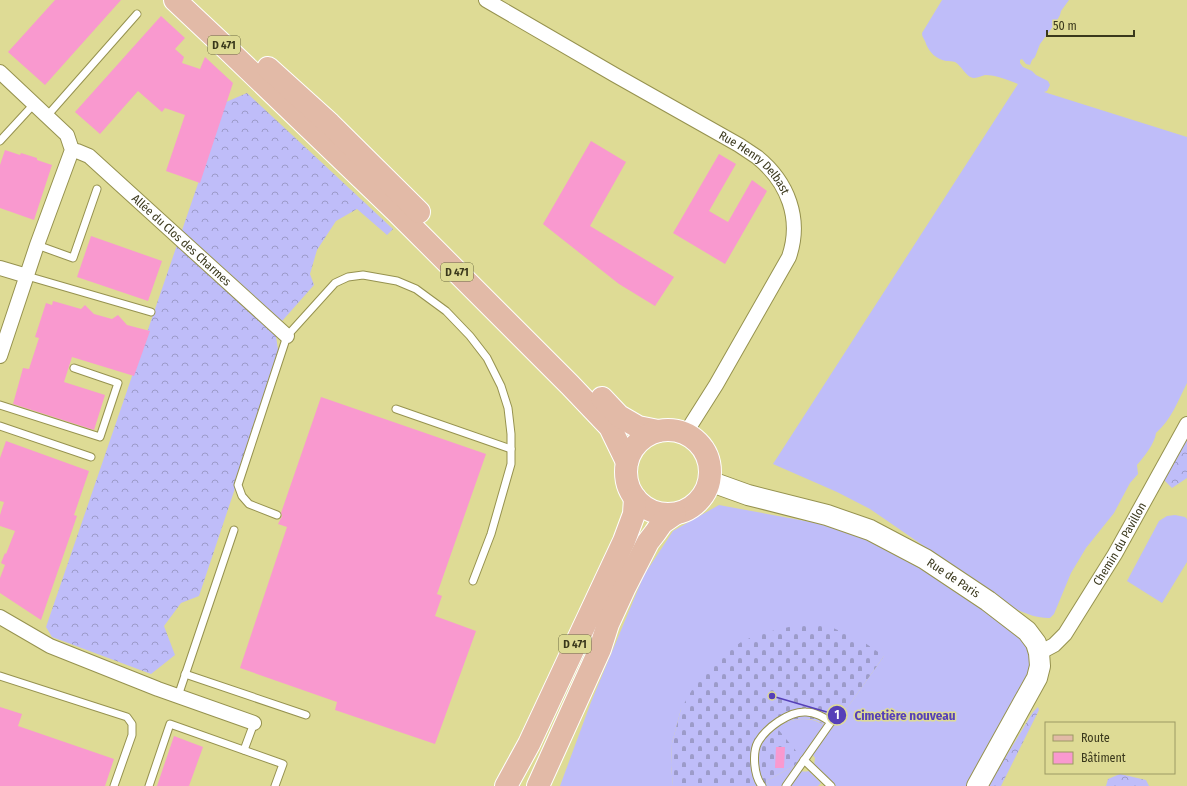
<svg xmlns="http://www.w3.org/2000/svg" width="1187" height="786" font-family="'Fira Sans Condensed',sans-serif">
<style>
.grass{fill:#bfbdf9}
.forest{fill:url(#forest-crowns)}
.cemetery{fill:url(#cemetery-stones)}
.building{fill:#f999cf}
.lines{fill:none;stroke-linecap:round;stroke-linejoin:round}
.lane-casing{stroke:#96924f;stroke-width:9}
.street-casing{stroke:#96924f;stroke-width:16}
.secondary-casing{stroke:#96924f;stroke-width:22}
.primary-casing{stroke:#fff;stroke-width:24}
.lane{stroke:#fff;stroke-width:7}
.street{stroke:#fff;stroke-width:14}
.secondary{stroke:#fff;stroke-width:20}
.primary{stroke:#e2baa7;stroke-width:22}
.labels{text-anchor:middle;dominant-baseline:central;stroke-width:3;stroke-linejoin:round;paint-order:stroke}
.shield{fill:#dedb95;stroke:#6b6940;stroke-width:1}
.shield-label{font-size:11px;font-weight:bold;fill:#3a381c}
.street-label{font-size:12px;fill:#3a381c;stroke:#dedb95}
.leader{fill:none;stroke:#5640b8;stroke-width:1.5}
.callout-dot{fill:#5640b8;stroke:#dedb95;stroke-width:1.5}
.mark-label{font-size:12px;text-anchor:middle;font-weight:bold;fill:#fff}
.callout-label{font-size:13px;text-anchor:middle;font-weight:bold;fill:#5640b8;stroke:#dedb95;stroke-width:3;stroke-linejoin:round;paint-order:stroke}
</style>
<defs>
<pattern id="forest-crowns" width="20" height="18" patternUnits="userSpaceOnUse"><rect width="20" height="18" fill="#bfbdf9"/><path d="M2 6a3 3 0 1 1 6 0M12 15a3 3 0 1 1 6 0" fill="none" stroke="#9c9bc9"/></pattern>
<pattern id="cemetery-stones" width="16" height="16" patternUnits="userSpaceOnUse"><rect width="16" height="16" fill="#bfbdf9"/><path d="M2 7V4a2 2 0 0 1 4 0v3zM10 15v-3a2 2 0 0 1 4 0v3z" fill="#9c9bc9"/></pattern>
</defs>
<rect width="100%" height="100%" fill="#dedb95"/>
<g class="grass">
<path d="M942 0H1069L1061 11 1060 15 1055 24 1040 44 1035 57 1032 60 1030 65 1026 64 1022 59 1020 60V63L1023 67 1032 71 1036 75 1048 81 1050 85 1047 91 1044 92 1187 137V383C1178 401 1171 420 1156 433 1155 443 1144 457 1137 465L1138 474 1130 483 1114 513 1086 548 1071 573 1054 614 1050 618C1028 619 1003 603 987 590 980 584 974 579 966 575L870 509 837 492 773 464 1018 84C1009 80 995 75 985 75 981 76 977 78 973 78 965 76 962 66 955 62 952 61 949 61 946 61 936 59 930 53 926 44 925 39 922 38 922 33Z"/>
<path d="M719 505 816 523 854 533 890 548 1002 619 1028 644 1032 670 970 786H836L814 766 815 758 810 751 798 769C802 772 804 772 809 771L821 783 818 786H769L766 781 794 766 776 728C788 720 804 716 818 722 823 724 827 727 832 729L884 656 681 709 672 743 671 765 673 786H560L591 702 644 575 673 531Z"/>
<polygon points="1175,515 1185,517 1187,519 1187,562 1162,603 1127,581 1159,521 1167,516"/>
</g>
<g class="forest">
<polygon points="247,93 393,229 387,235 357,209 336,221 317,250 310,274 314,285 275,329 279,357 199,596 181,603 164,626 175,655 151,674 52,637 46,627 226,102"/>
<polygon points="1187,425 1187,478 1172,488 1165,481 1160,469"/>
<polygon points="1038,707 1039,710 1001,786 988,786 1033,712"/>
<polygon points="1120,774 1146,780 1149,786 1106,786 1108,779"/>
</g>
<path class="cemetery" d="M802 624 829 626 865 643 884 656 832 729C827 727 822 723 817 721 804 716 788 720 777 728L801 757 794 766 766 781 769 786H673L671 765 672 743 681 709 696 683 712 664 741 642 759 634Z"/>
<g class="building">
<polygon points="55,0 121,0 45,85 8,52"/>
<polygon points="161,16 185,38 175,49 184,57 182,63 200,69 205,57 233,83 200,183 166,171 185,115 165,108 162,112 138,91 100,134 75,112"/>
<polygon points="591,141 626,162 590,226 674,277 655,306 619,284 543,224"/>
<polygon points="5,150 20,155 21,153 37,158 37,160 52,165 34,220 0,208 0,165"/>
<polygon points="719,154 736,164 709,211 728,222 752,180 767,191 725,264 673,233"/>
<polygon points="91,236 162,261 148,301 77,277"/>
<polygon points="53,301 81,309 85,305 94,314 112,319 118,315 127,325 150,331 134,376 72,357 64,382 105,395 94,430 13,404 23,368 29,369 39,338 35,337 46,303 52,305"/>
<polygon points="321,397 486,454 437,594 442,596 435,616 476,631 435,744 335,710 337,702 240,668 287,527 278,524 282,516 281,513"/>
<polygon points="6,441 89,471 74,515 77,516 41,620 0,593 0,578 5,565 1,563 5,553 6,554 15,531 0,526 0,515 4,502 0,501 0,458"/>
<polygon points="0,707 22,714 18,726 114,759 105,786 0,786"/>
<polygon points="174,736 203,747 189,786 157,786"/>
<polygon points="776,747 785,747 784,768 775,768"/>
</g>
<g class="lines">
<g class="lane-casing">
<g id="lane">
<polyline points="47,116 137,14"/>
<polyline points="0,141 34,104"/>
<polyline points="37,245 73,258 97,189"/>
<polyline points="27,276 151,312"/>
<polyline points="0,405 100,437 118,383 74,368"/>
<polyline points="396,409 511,449"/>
<polyline points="0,426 91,457"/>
<polyline points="277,515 249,504 242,496 238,485 287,336 335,283 348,277 363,275 397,281 416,289 446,311 470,336 487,358 501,386 508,408 511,434 511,464 491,534 473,581"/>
<polyline points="185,674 306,715"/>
<polyline points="0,676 127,717 132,724 132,735 114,786"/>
<polyline points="178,696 234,530"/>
<polyline points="244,750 254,723"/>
<polyline points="804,760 831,786"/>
<polyline points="149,786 170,724 283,764 275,786"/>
<path d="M762 786C754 776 752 753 758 742 766 728 789 711 806 712 815 712 823 717 831 722L786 786"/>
</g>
</g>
<g class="street-casing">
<g id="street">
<path id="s1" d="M486 0 615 75 739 145C745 149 751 153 757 157 788 182 802 219 789 257L716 385 685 434"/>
<polyline points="0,72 67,135 72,150 37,245 0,356"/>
<path id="s2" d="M72 150 77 151 89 156 287 336"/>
<polyline points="0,268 27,276"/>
<polyline points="0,617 50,646 158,689 254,723"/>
<path id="s3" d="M1039 653 1054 645 1065 634 1115 554 1187 424"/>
</g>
</g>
<g class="secondary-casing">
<g id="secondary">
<path id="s4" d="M709 481 748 495 827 515 870 530 925 559 988 601 1027 631 1036 643 1039 653 1040 666 1037 678 977 786"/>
</g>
</g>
<g class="primary-casing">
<g id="primary">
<polyline points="175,0 224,46 397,212 570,385 610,427 627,462"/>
<polyline points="268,68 330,124 419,212"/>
<polyline points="602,398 619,416 638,427 658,431"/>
<circle cx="668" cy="472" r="42"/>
<polyline points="506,786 529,744 624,541 634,514 635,498"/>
<polyline points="538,786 600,649 608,624 625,587 648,542 655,533 662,523 675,514"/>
</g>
</g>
<use href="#lane" class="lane"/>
<use href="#street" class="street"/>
<use href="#secondary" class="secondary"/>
<use href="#primary" class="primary"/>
</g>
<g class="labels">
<g class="shield">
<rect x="208" y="36" width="32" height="18" rx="3"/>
<rect x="441" y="263" width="32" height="18" rx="3"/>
<rect x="559" y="635" width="32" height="18" rx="3"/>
</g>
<g class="shield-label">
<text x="224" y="45">D 471</text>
<text x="457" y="272">D 471</text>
<text x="575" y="644">D 471</text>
</g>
<g class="street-label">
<text stroke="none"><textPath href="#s1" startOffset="315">Rue Henry Delbast</textPath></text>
<text stroke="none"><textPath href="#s2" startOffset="143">Allée du Clos des Charmes</textPath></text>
<text stroke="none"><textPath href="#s3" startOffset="138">Chemin du Pavillon</textPath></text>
<text stroke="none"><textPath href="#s4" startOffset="265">Rue de Paris</textPath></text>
</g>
</g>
<path class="leader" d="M772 696L837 715"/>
<g class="callout-dot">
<circle cx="772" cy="696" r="4"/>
<circle cx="837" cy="715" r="10"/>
</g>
<g class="mark-label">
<text x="837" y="719">1</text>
</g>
<g class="callout-label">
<text x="905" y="720">Cimetière nouveau</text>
</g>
<rect x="1045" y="722" width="130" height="52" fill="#dedb95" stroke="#9c9a65"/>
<rect x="1053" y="735" width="20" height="6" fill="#e2baa7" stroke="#9c9a65"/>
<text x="1081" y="742" font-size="12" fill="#3a381c">Route</text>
<rect x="1053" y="752" width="20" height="12" fill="#f999cf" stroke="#9c9a65"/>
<text x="1081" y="762" font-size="12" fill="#3a381c">Bâtiment</text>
<path d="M1047 30v6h87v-6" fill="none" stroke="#3a381c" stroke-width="2"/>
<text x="1053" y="30" font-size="12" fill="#3a381c" stroke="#dedb95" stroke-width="3" paint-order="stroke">50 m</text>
</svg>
